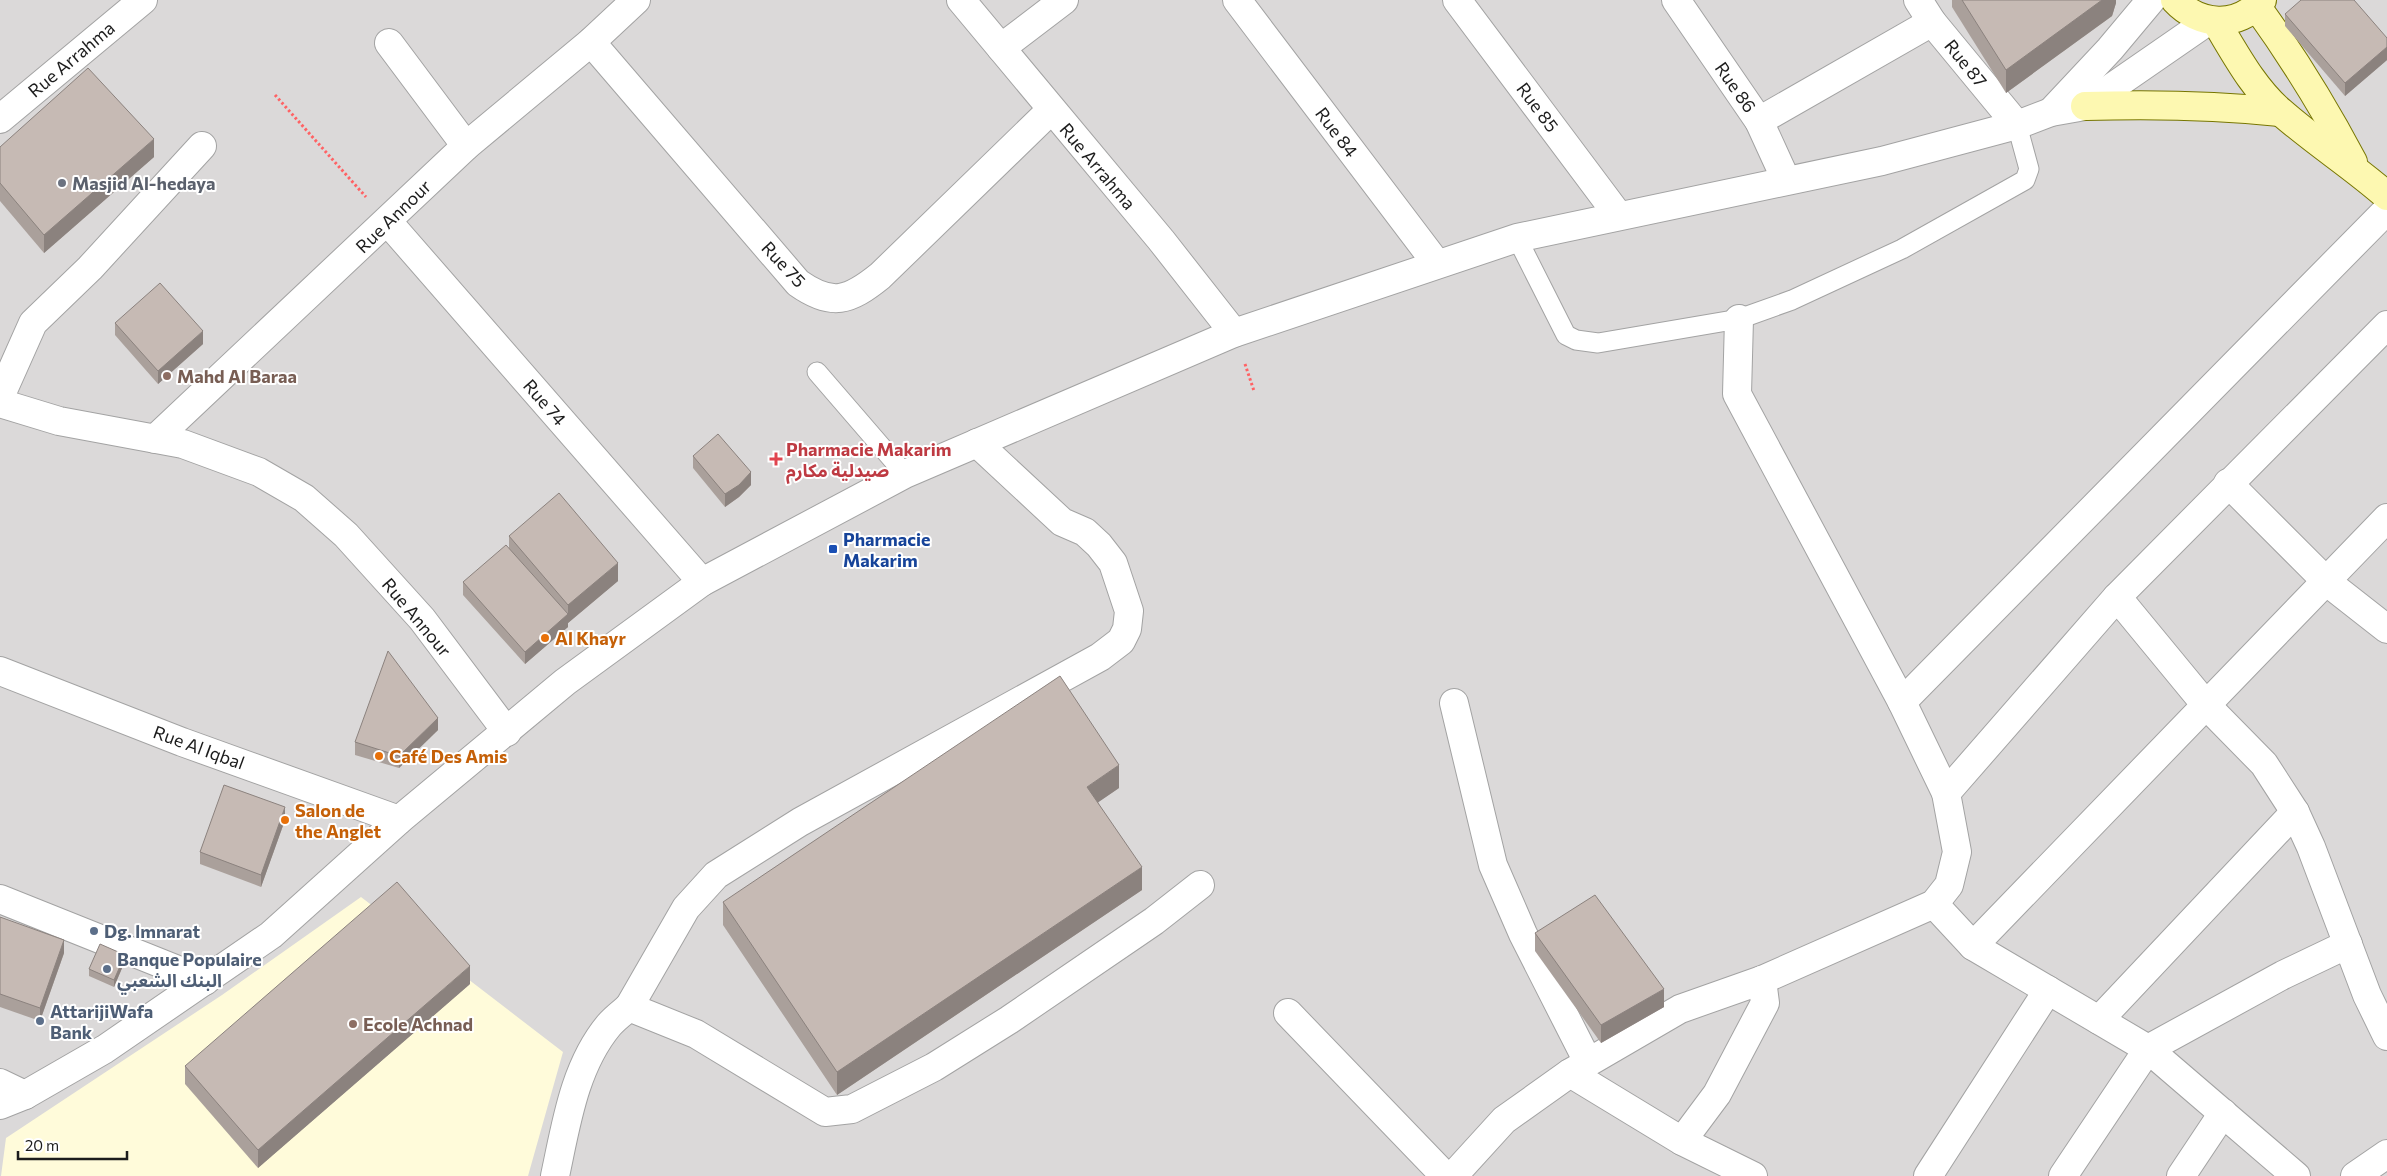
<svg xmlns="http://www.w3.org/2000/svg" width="2387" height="1176" font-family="Commissioner,'Noto Sans Arabic',sans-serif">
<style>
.residential{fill:#dbd9d9}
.education{fill:#fffbda}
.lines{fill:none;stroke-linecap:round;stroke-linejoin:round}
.service-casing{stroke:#a3a3a3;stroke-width:21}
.pedestrian-casing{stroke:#a3a3a3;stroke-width:30}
.minor-casing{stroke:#a3a3a3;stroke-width:30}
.tertiary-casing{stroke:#a3a3a3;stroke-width:30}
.secondary-casing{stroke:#777600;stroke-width:30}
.path{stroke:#ff6264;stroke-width:3;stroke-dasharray:2.5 2.5;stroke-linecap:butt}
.service{stroke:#fff;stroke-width:19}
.pedestrian{stroke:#fff;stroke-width:28}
.minor{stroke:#fff;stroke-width:28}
.tertiary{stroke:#fff;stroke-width:28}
.secondary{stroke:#fdf8b1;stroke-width:28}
.wall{fill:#aaa09b}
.shaded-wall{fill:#8b827e}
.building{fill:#c6bab4;stroke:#8b827e}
.worship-dot{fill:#6b7280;stroke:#fff;stroke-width:2}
.education-dot{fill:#8d6e63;stroke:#fff;stroke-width:2}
.health-dot{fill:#e0444e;stroke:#fff;stroke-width:2}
.transit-dot{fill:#1a4fb4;stroke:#fff;stroke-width:2}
.food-dot{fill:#e8710a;stroke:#fff;stroke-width:2}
.service-dot{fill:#5c6f8a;stroke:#fff;stroke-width:2}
.labels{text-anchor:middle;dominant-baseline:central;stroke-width:4;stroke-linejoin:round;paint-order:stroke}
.street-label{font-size:18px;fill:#1c1c1c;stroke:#fff}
.worship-label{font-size:18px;font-weight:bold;fill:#5b616d;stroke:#fff;text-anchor:start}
.education-label{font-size:18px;font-weight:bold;fill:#785e54;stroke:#fff;text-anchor:start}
.health-label{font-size:18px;font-weight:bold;fill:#be3a42;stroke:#fff;text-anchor:start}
.transit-label{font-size:18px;font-weight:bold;fill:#164399;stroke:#fff;text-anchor:start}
.food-label{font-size:18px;font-weight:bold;fill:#c56008;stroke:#fff;text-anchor:start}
.service-label{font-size:18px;font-weight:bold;fill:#4e5e75;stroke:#fff;text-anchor:start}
</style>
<rect width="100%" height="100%" fill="#eee9e1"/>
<rect class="residential" x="0" y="0" width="2387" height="1176"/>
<polygon class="education" points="361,897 563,1052 528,1176 1,1176 6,1138 222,995"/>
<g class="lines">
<g class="service-casing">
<g id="service">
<polyline points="1517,238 1566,335 1576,340 1598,343 1739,319 1792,300 1902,249 2025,180 2029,169 2017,125"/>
<polyline points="817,372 905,474"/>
</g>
</g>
<g class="pedestrian-casing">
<g id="pedestrian">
<polyline points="389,43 466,146"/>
<polyline points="0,397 33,323 90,268 202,146"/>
</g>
</g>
<g class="minor-casing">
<g id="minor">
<polyline points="961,0 1161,240 1234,333"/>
<polyline points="1237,0 1437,264"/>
<polyline points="1457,0 1618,215"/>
<polyline points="1676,0 1759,121 1786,180"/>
<polyline points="1918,0 1932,22 2017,125"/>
<path d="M591 42 798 283C832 307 849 301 880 276L1051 110"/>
<polyline points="1001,48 1064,0"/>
<polyline points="0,119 143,0"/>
<polyline points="1759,121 1932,22"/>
<polyline points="388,222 702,582"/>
<polyline points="0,403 59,421 183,444 259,472 304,498 346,535 422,619 507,732"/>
<polyline points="155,439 466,146 591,42 636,0"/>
<polyline points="2228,483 2327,582 2387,629"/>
<polyline points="2117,597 2206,705 2264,764 2295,812 2311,847 2367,995 2387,1036"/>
<polyline points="0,671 182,742 399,820"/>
<polyline points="1902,702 2387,210"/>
<polyline points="1454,703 1493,865 1523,934 1588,1062"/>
<polyline points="1946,793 2117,597 2387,325"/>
<polyline points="0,899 205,981"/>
<polyline points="1934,904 1973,946 2148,1049 2296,1176"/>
<polyline points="1973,946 2387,518"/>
<polyline points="629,1007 686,908 716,875 800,822 1100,657 1121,641 1127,629 1129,611 1113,563 1099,545 1085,532 1062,522 977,443"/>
<polyline points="1288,1013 1445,1176"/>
<polyline points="2099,1020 2295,812"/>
<polyline points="1570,1073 1682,1141 1753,1176"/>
<polyline points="0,1083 25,1095"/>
<polyline points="1682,1141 1717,1094 1765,1003 1762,980"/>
<path d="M555 1176C566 1125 574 1067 609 1025 615 1018 622 1013 629 1007L696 1034 825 1112 852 1109 934 1067 1009 1020 1154 921 1200 885"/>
<polyline points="1453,1176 1504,1120 1570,1073 1680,1009 1762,980 1934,904 1949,885 1957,852 1946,793 1902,702 1737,394 1739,319"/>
<polyline points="1928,1176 2048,990"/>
<polyline points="2063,1176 2148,1049 2283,975 2348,944"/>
<polyline points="2181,1176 2223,1113"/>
<polyline points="2355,1176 2387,1154"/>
</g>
</g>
<g class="tertiary-casing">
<g id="tertiary">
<polyline points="2051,112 2110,49 2151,0"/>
<polyline points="0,1105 25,1095 105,1049 271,935 399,820 565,682 702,582 905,474 1234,333 1517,238 1882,161 2017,125 2051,112 2085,106 2208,21"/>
</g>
</g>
<g class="secondary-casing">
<g id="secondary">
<path d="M2175 0C2199 26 2238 29 2262 0"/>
<path d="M2257 7C2293 57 2324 107 2353 162"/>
<path d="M2216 22C2235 53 2253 88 2281 112 2315 142 2353 166 2387 196"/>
<path d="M2085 106C2151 104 2215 105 2280 112"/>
</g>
</g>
<g class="path">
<polyline points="275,95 366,197"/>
<polyline points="1245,364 1254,391"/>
</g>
<use href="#service" class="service"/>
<use href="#pedestrian" class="pedestrian"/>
<use href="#minor" class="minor"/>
<use href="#tertiary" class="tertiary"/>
<use href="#secondary" class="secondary"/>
</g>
<g class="wall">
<polygon points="1952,0 2116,0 2116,3 2112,16 2006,93 1952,7"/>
<polygon points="2285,14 2387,38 2387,60 2345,96 2285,26"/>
<polygon points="0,147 154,157 44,253 0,201"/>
<polygon points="115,323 203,344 158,384 115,335"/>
<polygon points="693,456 751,485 739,497 725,507 693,468"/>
<polygon points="509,536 618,581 568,623 568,622 568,627 525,664 463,595 463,582 509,548"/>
<polygon points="438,730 399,768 355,755 355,742"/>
<polygon points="1119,788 1098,802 1142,890 837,1095 723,925 723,902"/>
<polygon points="285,820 261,887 200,864 200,852"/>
<polygon points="0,917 64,953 40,1021 0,1007"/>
<polygon points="1535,933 1664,1007 1601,1043 1535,951"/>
<polygon points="125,961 114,987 89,976 89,969"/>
<polygon points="470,984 258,1168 185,1084 185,1066"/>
</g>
<g class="shaded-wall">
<polygon points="2102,0 2116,0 2116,3 2112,16 2006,93 2006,70"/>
<polygon points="2387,47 2387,60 2345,96 2345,83"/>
<polygon points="154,139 154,157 44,253 44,235"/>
<polygon points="203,331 203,344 158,384 158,371"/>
<polygon points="751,472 751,485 739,497 725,507 725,494"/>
<polygon points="618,563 618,581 568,623 568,605"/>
<polygon points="568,614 568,627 525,664 525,652"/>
<polygon points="438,718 438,730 399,768 399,756"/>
<polygon points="1119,765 1119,788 1087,810 1087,787"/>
<polygon points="285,807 285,820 261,887 261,875"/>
<polygon points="1142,867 1142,890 837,1095 837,1072"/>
<polygon points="64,940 64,953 40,1021 40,1008"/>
<polygon points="125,955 125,961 114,987 114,980"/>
<polygon points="470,966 470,984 258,1168 258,1150"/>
<polygon points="1664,989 1664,1007 1601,1043 1601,1025"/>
</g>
<g class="building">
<polygon points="1962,0 2102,0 2006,70"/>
<polygon points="2301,0 2354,0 2387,38 2387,47 2345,83 2285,14"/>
<polygon points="88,68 154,139 44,235 0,183 0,147"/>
<polygon points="160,283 203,331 158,371 115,323"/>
<polygon points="718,434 751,472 739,485 725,494 693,456"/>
<polygon points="559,493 618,563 568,605 509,536"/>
<polygon points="506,545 568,614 525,652 463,582"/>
<polygon points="388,651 438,718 399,756 355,742"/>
<polygon points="1060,676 1119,765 1087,787 1142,867 837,1072 723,902"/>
<polygon points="224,785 285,807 261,875 200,852"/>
<polygon points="397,882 470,966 258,1150 185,1066"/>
<polygon points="1595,895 1664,989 1601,1025 1535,933"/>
<polygon points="0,917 64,940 40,1008 0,994"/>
<polygon points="100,944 125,955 114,980 89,969"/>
</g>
<circle class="worship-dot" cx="62" cy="183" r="5"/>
<g class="education-dot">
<circle cx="167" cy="376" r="5"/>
<circle cx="353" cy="1024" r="5"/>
</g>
<path class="health-dot" d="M773.5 451.5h5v5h5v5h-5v5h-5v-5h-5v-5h5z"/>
<rect class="transit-dot" x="828" y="544" width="10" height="10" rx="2.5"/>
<g class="food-dot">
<circle cx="545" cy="638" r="5"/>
<circle cx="379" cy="756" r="5"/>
<circle cx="285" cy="820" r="5"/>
</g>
<g class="service-dot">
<circle cx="94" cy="931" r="5"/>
<circle cx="107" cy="969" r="5"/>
<circle cx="40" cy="1021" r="5"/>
</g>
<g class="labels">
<g class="street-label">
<text transform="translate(71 59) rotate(-40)">Rue Arrahma</text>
<text transform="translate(1966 63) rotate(51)">Rue 87</text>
<text transform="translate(1736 87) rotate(55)">Rue 86</text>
<text transform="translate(1538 107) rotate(53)">Rue 85</text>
<text transform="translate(1337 132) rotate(53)">Rue 84</text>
<text transform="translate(1098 166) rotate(50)">Rue Arrahma</text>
<text transform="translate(393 216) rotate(-44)">Rue Annour</text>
<text transform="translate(784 264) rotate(47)">Rue 75</text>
<text transform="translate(545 402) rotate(49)">Rue 74</text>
<text transform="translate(417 617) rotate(50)">Rue Annour</text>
<text transform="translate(199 747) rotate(20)">Rue Al Iqbal</text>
</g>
<g class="worship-label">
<text x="72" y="183">Masjid Al-hedaya</text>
</g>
<g class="education-label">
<text x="177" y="376">Mahd Al Baraa</text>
<text x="363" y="1024">Ecole Achnad</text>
</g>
<g class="health-label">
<text x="786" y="449">Pharmacie Makarim<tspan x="786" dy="21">صيدلية مكارم</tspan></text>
</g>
<g class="transit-label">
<text x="843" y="539">Pharmacie<tspan x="843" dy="21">Makarim</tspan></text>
</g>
<g class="food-label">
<text x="555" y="638">Al Khayr</text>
<text x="389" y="756">Café Des Amis</text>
<text x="295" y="810">Salon de<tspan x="295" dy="21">the Anglet</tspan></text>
</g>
<g class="service-label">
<text x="104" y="931">Dg. lmnarat</text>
<text x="117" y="959">Banque Populaire<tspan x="117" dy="21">البنك الشعبي</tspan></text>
<text x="50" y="1011">AttarijiWafa<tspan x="50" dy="21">Bank</tspan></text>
</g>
</g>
<path d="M18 1151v8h109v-8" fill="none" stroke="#1c1c1c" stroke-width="2.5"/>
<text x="25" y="1151" font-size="15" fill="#1c1c1c" stroke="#ffffff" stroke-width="4" paint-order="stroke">20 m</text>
</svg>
